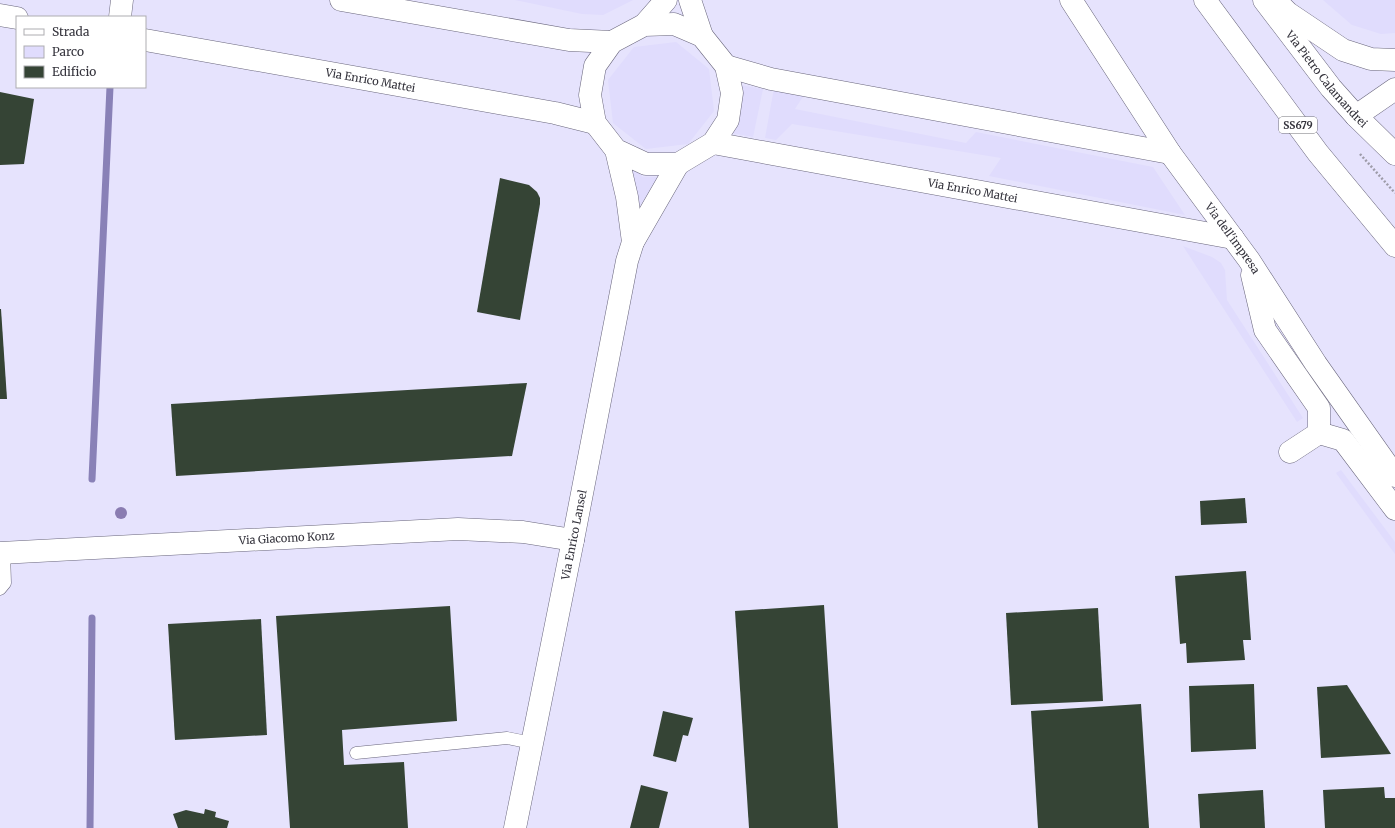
<svg xmlns="http://www.w3.org/2000/svg" width="1395" height="828" font-family="Merriweather,serif">
<style>
.built{fill:#e6e3fd;fill-rule:evenodd}
.green{fill:#e0dcfd}
.lines{fill:none;stroke-linecap:round;stroke-linejoin:round}
.stream{stroke:#8981b7;stroke-width:7}
.building{fill:#354435}
.lane-casing{stroke:#69667c;stroke-width:13}
.street-casing{stroke:#69667c;stroke-width:23}
.secondary-casing{stroke:#69667c;stroke-width:23}
.primary-casing{stroke:#69667c;stroke-width:23}
.path{stroke:#9e9ca9;stroke-width:2.5;stroke-dasharray:2 2;stroke-linecap:butt}
.lane{stroke:#fff;stroke-width:12}
.street{stroke:#fff;stroke-width:22}
.secondary{stroke:#fff;stroke-width:22}
.primary{stroke:#fff;stroke-width:22}
.tree{fill:#8a7cb1}
.labels{text-anchor:middle;dominant-baseline:central;stroke-width:4;stroke-linejoin:round;paint-order:stroke}
.shield{fill:#fff;stroke:#717076;stroke-width:1}
.shield-label{font-size:10px;font-weight:bold;fill:#34333c}
.street-label{font-size:11px;fill:#34333c;stroke:#fff}
</style>
<rect width="100%" height="100%" fill="#efedfc"/>
<path class="built" d="M0 0H1395V828H0ZM17 17H145V87H17Z"/>
<g class="green">
<polygon points="515,0 633,0 603,15 582,14"/>
<polygon points="1323,0 1395,0 1395,33 1381,34 1352,25"/>
<polygon points="676,42 709,69 714,111 688,144 646,149 613,123 608,80 634,47"/>
<polygon points="735,84 763,89 753,137 731,133"/>
<polygon points="774,88 804,95 795,109 966,143 976,132 1153,167 1185,215 989,176 1001,158 792,124 776,140 765,138"/>
<polygon points="629,166 643,177 658,177 638,209"/>
<polygon points="1183,246 1212,257 1221,263 1225,270 1227,300 1303,418 1297,422"/>
<polygon points="1341,470 1395,542 1395,554 1336,473"/>
</g>
<g class="lines">
<g class="stream">
<polyline points="92,479 110,87"/>
<polyline points="90,828 92,618"/>
</g>
</g>
<g class="building">
<polygon points="0,92 34,99 24,164 0,165"/>
<polygon points="500,178 529,185 537,192 540,198 540,204 520,320 477,312"/>
<polygon points="0,309 1,309 7,399 0,399"/>
<polygon points="527,383 512,456 176,476 171,404"/>
<polygon points="1245,498 1247,523 1201,525 1200,501"/>
<polygon points="1246,571 1251,640 1243,640 1245,660 1187,663 1186,643 1180,644 1175,576"/>
<polygon points="824,605 838,828 749,828 735,611"/>
<polygon points="450,606 457,721 342,730 344,765 404,762 408,828 290,828 276,616"/>
<polygon points="1098,608 1103,701 1011,705 1006,613"/>
<polygon points="261,619 267,735 175,740 168,624"/>
<polygon points="1254,684 1256,749 1191,752 1189,686"/>
<polygon points="1347,685 1391,754 1321,758 1317,687"/>
<polygon points="1141,704 1149,828 1038,828 1031,711"/>
<polygon points="663,711 693,718 688,736 683,735 676,762 653,756"/>
<polygon points="641,785 668,792 659,828 630,828"/>
<polygon points="1384,787 1385,798 1395,798 1395,828 1325,828 1323,790"/>
<polygon points="1263,790 1265,828 1200,828 1198,794"/>
<polygon points="205,809 216,812 215,817 229,821 227,828 178,828 173,814 186,810 204,814"/>
</g>
<g class="lines">
<g class="lane-casing">
<g id="lane">
<polyline points="0,589 5,583 4,553"/>
<polyline points="356,753 507,738 532,743"/>
</g>
</g>
<g class="street-casing">
<g id="street">
<polyline points="341,0 569,40 612,42"/>
<polyline points="690,0 702,36"/>
<path id="s1" d="M1071 0 1170 153 1249 260 1316 364 1395 476"/>
<polyline points="0,15 17,18"/>
<polyline points="120,17 122,0"/>
<polyline points="644,25 666,0"/>
<path id="s2" d="M145 40 555 113 595 123"/>
<polyline points="726,66 771,79 1170,153"/>
<path id="s3" d="M713 143 1233 238"/>
<polyline points="616,150 646,164 678,164 713,143 728,120 732,93 726,66 702,36 674,24 644,25 612,42 595,66 590,95 595,123 616,150 627,197 633,242"/>
<polyline points="1252,275 1265,330 1319,408 1319,433 1290,452"/>
<polyline points="1319,433 1343,440 1395,509"/>
<path id="s4" d="M0 553 458 529 523 532 573 540"/>
<path id="s5" d="M515 828 573 540 627 261 633 242 678 164"/>
</g>
</g>
<g class="secondary-casing">
<g id="secondary">
<path id="s6" d="M1264 0 1331 88 1356 116 1395 154"/>
<polyline points="1276,1 1288,13 1343,50 1371,59 1395,60"/>
<polyline points="1356,116 1395,89"/>
</g>
</g>
<g class="primary-casing">
<polyline id="primary" points="1205,0 1318,153 1395,246"/>
</g>
<polyline class="path" points="1360,154 1395,193"/>
<use href="#lane" class="lane"/>
<use href="#street" class="street"/>
<use href="#secondary" class="secondary"/>
<use href="#primary" class="primary"/>
</g>
<circle class="tree" cx="121" cy="513" r="6"/>
<g class="labels">
<rect class="shield" x="1279" y="117" width="38" height="16" rx="3"/>
<g class="shield-label">
<text x="1298" y="125">SS679</text>
</g>
<g class="street-label">
<text stroke="none"><textPath href="#s6" startOffset="101">Via Pietro Calamandrei</textPath></text>
<text stroke="none"><textPath href="#s2" startOffset="229">Via Enrico Mattei</textPath></text>
<text stroke="none"><textPath href="#s3" startOffset="264">Via Enrico Mattei</textPath></text>
<text stroke="none"><textPath href="#s1" startOffset="288">Via dell'impresa</textPath></text>
<text stroke="none"><textPath href="#s5" startOffset="299">Via Enrico Lansel</textPath></text>
<text stroke="none"><textPath href="#s4" startOffset="287">Via Giacomo Konz</textPath></text>
</g>
</g>
<rect x="16" y="16" width="130" height="72" fill="#ffffff" stroke="#aeadb1"/>
<rect x="24" y="29" width="20" height="6" fill="#ffffff" stroke="#aeadb1"/>
<text x="52" y="36" font-size="12" fill="#34333c">Strada</text>
<rect x="24" y="46" width="20" height="12" fill="#e0dcfd" stroke="#aeadb1"/>
<text x="52" y="56" font-size="12" fill="#34333c">Parco</text>
<rect x="24" y="66" width="20" height="12" fill="#354435" stroke="#aeadb1"/>
<text x="52" y="76" font-size="12" fill="#34333c">Edificio</text>
</svg>
